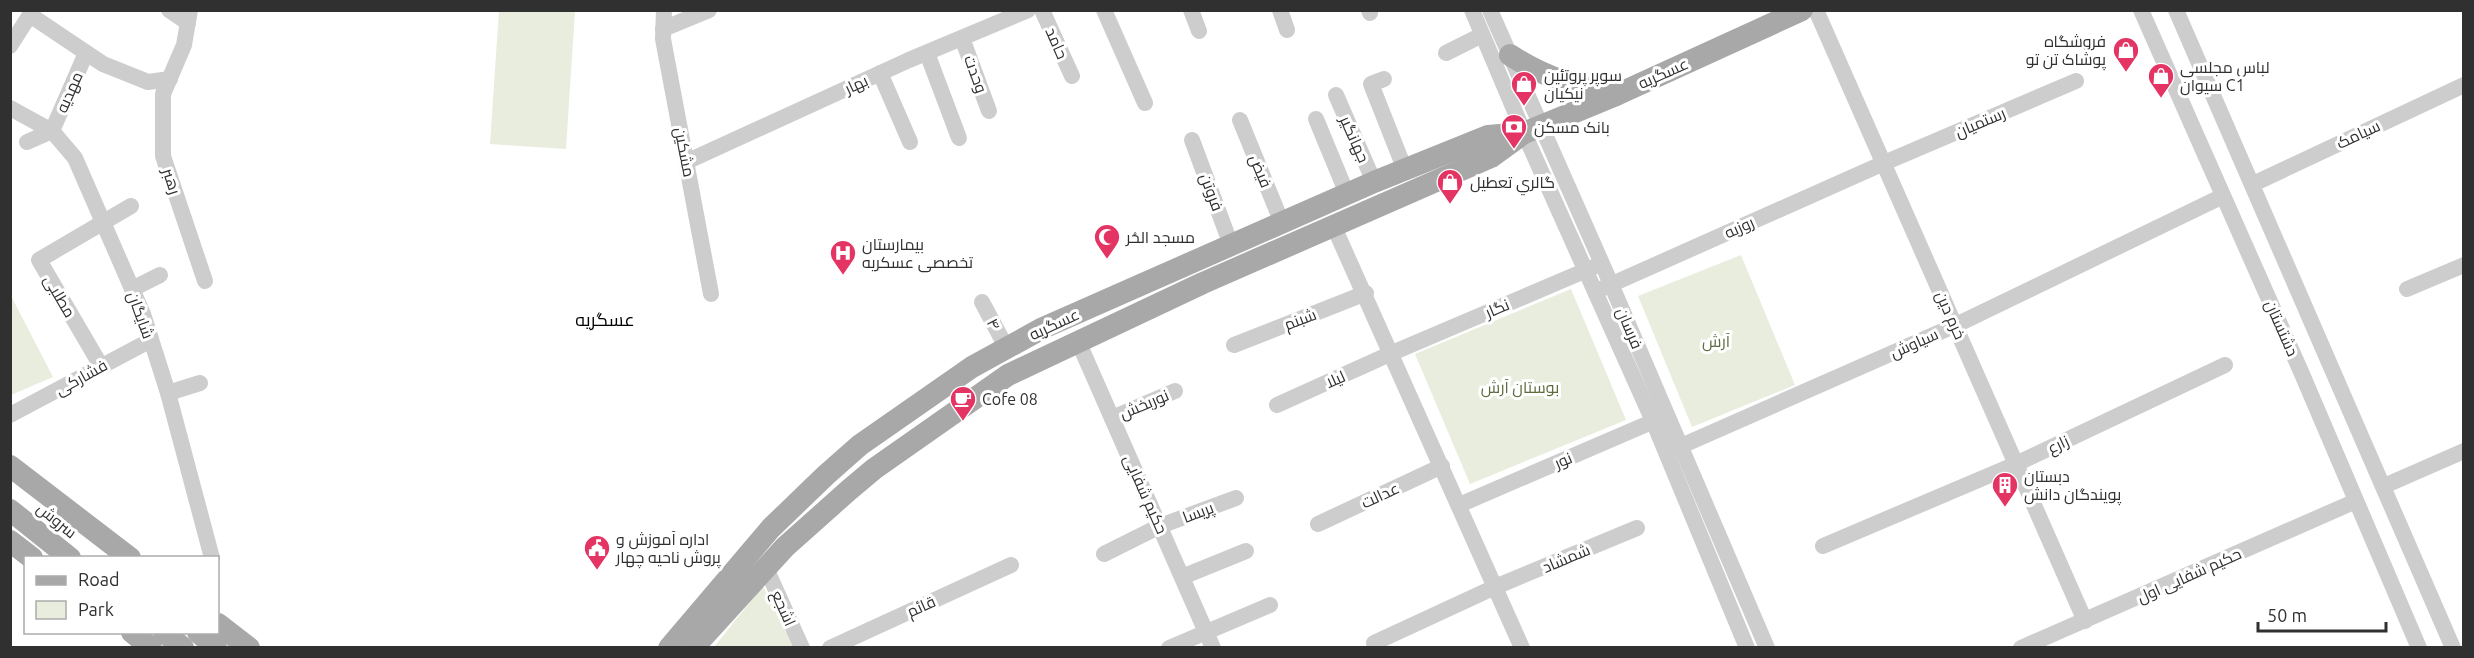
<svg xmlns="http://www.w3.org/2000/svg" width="2474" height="658" font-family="Ubuntu,Cairo,sans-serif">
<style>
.green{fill:#e9edde}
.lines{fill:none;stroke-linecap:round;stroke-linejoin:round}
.minor{stroke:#cdcdcd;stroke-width:16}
.major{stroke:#a8a8a8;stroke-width:22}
.labels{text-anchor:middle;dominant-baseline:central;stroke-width:6;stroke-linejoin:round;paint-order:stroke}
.poi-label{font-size:16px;fill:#303030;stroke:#fff;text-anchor:start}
.street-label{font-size:16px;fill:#303030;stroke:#fff}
.park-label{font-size:16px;fill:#5c6b3d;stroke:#fff}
.neighbourhood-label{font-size:18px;fill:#000;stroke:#fff}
</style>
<rect width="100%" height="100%" fill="#fff"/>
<g class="green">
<polygon points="499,10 575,11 566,149 490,144"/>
<polygon points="1741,255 1795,385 1692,427 1638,296"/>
<polygon points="1571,289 1626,420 1470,484 1415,354"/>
<polygon points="10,294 53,377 11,395 10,395"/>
<polygon points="763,586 793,647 714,647"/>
</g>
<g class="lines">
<g class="minor">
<polyline points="169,10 188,23"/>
<polyline points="190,10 184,45 163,94 163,156 205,281"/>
<polyline points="664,10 663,39 711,294"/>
<polyline points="1042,10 1072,76"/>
<polyline points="1104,10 1145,103"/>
<polyline points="1191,10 1199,31"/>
<polyline points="1280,10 1287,30"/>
<polyline points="1369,10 1370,13"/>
<polyline points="1472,10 1524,133 1653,421 1747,648"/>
<polyline points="1490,10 1611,284 1767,648"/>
<polyline points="1816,10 2085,621"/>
<polyline points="2141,10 2302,374 2419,648"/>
<polyline points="2176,10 2453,648"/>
<polyline points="30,15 103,64 148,82 170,79"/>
<polyline points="663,29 709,10"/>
<polyline points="962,38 989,111"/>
<polyline points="10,46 33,10"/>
<polyline points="927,53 959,138"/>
<polyline points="1446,53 1482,35"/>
<polyline points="880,73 910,142"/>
<polyline points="1384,79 1371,84 1405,170"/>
<polyline points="1336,95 1374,182"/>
<polyline points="10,108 52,131 75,158 143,314 168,393 212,558"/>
<polyline points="1316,119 1347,194"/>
<polyline points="1240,120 1282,223"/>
<polyline points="1192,140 1231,245"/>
<polyline points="27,142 52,131 86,53"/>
<polyline points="686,162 909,60 1028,10"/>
<polyline points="2253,184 2464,85"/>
<polyline points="1334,227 1522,648"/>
<polyline points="132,289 160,275"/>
<polyline points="1601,289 1884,163 2076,81"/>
<polyline points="2407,289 2464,265"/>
<polyline points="982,302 1006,347"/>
<polyline points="1078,341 1213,648"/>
<polyline points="1234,345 1366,293"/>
<polyline points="101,366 39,260 131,206"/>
<polyline points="168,393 200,383"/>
<polyline points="1277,405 1392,353 1596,266"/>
<polyline points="10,415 151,340"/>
<polyline points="1112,418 1175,391"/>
<polyline points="1672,450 1956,325 2223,196"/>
<polyline points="2384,486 2464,451"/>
<polyline points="1459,505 1661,418"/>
<polyline points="1318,524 1442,466"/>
<polyline points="1823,546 2016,464 2225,365"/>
<polyline points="1104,554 1160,526 1236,498"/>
<polyline points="766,568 802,648"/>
<polyline points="1182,577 1246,551"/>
<polyline points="1374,643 1495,587 1637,528"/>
<polyline points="830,648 1011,565"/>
<polyline points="1169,648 1270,605"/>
<polyline points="2021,648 2356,501"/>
</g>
<g class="major">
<path d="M1510 55C1545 78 1575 86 1616 95"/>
<polyline points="10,466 130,558"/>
<polyline points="10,510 70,558"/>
<polyline points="10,541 32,558"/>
<polyline points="218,624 249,648"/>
<polyline points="132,632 151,648"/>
<polyline points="164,632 183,648"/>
<polyline points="198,632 216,648"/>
<polyline points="669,648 771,528 826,475 860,445 972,367 1043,328 1374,182 1488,136 1524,133"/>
<polyline points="693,648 785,547 849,490 874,469 1008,375 1203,283 1491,157 1524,133 1616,95 1802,10"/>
</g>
</g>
<defs>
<g id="shop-pin" transform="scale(1.35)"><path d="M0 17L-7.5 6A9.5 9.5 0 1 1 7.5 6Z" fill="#e43464" stroke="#fff"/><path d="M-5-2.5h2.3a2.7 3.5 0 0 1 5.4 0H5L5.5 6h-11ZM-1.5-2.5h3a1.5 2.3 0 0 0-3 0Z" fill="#fff"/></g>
<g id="bank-pin" transform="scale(1.35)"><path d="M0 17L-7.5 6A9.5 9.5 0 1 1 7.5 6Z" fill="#e43464" stroke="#fff"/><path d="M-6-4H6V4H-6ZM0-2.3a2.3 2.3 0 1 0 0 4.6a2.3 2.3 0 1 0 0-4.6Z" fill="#fff"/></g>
<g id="mosque-pin" transform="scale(1.35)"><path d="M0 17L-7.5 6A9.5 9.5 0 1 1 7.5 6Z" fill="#e43464" stroke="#fff"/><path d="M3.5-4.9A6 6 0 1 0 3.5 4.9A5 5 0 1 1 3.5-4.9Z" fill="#fff"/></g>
<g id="hospital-pin" transform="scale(1.35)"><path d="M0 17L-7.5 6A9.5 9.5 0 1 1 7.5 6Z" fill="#e43464" stroke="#fff"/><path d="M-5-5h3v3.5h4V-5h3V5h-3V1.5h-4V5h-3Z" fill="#fff"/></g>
<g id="cafe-pin" transform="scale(1.35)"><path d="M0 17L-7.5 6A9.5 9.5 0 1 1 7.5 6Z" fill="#e43464" stroke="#fff"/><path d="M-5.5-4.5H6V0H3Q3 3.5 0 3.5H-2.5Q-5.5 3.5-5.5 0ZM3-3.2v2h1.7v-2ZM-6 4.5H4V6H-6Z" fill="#fff"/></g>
<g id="building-pin" transform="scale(1.35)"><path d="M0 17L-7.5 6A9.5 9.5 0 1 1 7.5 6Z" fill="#e43464" stroke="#fff"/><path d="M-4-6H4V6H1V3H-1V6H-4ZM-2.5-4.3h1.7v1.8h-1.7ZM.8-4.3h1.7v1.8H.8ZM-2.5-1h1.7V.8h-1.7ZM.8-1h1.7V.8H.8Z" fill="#fff"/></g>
<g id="civic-pin" transform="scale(1.35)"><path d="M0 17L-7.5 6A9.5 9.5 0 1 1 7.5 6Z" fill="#e43464" stroke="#fff"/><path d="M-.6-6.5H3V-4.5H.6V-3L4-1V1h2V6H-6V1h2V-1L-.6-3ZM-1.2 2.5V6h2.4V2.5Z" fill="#fff"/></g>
</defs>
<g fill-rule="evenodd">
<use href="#shop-pin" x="2126" y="50"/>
<use href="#shop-pin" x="2161" y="76"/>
<use href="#shop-pin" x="1524" y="84"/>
<use href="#bank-pin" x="1514" y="127"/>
<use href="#shop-pin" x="1450" y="182"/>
<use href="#mosque-pin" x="1107" y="237"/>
<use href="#hospital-pin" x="843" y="253"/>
<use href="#cafe-pin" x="963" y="399"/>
<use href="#building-pin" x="2005" y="485"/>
<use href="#civic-pin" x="597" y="548"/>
</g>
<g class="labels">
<g class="poi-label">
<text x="2106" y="41" text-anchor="end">فروشگاه<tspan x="2106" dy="18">پوشاک تن تو</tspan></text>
<text x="2180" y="67">لباس مجلسی<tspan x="2180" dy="18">سیوان C1</tspan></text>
<text x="1544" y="75">سوپر پروتئین<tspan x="1544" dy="18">نیکیان</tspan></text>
<text x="1534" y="127">بانک مسکن</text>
<text x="1470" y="182">گالري تعطيل</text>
<text x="1126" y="237">مسجد الحُر</text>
<text x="862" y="244">بیمارستان<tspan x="862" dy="18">تخصصی عسکریه</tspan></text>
<text x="982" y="399">Cofe 08</text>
<text x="2024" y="476">دبستان<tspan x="2024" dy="18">پویندگان دانش</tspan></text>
<text x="616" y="539">اداره آموزش و<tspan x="616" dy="18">پروش ناحیه چهار</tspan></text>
</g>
<g class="street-label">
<text transform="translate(1057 43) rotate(66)">حامد</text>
<text transform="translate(1663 73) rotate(-24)">عسگریه</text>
<text transform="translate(976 74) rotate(70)">وحدت</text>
<text transform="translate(856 84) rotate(-25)">بهار</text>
<text transform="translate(69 92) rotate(-66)">مهدیه</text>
<text transform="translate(1980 122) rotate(-23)">رستمیان</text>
<text transform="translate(2358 134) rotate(-25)">سیامک</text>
<text transform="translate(1355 139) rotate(66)">جهانگیر</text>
<text transform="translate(685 152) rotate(79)">مشکین</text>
<text transform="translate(1261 171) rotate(68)">فیض</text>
<text transform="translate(172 181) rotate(72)">رهبر</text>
<text transform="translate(1212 192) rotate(69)">فروتن</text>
<text transform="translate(1739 227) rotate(-24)">روزبه</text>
<text transform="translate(60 296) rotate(60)">مطلبی</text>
<text transform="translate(1497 308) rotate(-23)">نگار</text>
<text transform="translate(141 315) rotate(70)">شایگان</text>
<text transform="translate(1951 315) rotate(66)">خرم دین</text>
<text transform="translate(1300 319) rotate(-21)">شبنم</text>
<text transform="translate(994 324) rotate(63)">۴</text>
<text transform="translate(1054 324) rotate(-25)">عسگریه</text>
<text transform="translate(1630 328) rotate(67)">فرسان</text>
<text transform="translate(2282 328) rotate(66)">دشتستان</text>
<text transform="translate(1914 343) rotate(-24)">سیاوش</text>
<text transform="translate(81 377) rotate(-29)">فشارکی</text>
<text transform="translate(1335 379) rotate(-24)">لیلا</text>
<text transform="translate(1144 404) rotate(-23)">نوربخش</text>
<text transform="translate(2058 444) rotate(-25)">زارع</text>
<text transform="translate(1563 460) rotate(-23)">نور</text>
<text transform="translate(1146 494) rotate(66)">حکیم شفایی</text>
<text transform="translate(1380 495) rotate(-25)">عدالت</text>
<text transform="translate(1198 512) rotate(-21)">پریسا</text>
<text transform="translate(57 520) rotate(39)">سروش</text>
<text transform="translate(1566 558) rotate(-23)">شمشاد</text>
<text transform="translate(2189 575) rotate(-24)">حکیم شفایی اول</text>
<text transform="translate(921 606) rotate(-24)">قائم</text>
<text transform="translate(784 608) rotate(66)">اشجع</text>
</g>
<g class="park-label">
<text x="1716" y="341">آرش</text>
<text x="1520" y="387">بوستان آرش</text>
</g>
<g class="neighbourhood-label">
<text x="605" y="319">عسگریه</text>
</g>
</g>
<rect width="2474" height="658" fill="none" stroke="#303030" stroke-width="24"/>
<rect x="24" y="556" width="195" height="78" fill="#ffffff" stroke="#acacac" stroke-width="1.5"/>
<rect x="36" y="576" width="30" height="9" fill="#a8a8a8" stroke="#acacac" stroke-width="1.5"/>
<text x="78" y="586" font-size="18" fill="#303030">Road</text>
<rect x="36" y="601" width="30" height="18" fill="#e9edde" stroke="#acacac" stroke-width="1.5"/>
<text x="78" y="616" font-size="18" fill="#303030">Park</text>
<path d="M2258 622v9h128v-9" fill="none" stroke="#303030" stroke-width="3"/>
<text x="2267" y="622" font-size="18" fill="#303030" stroke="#ffffff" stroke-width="4.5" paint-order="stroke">50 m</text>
</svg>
